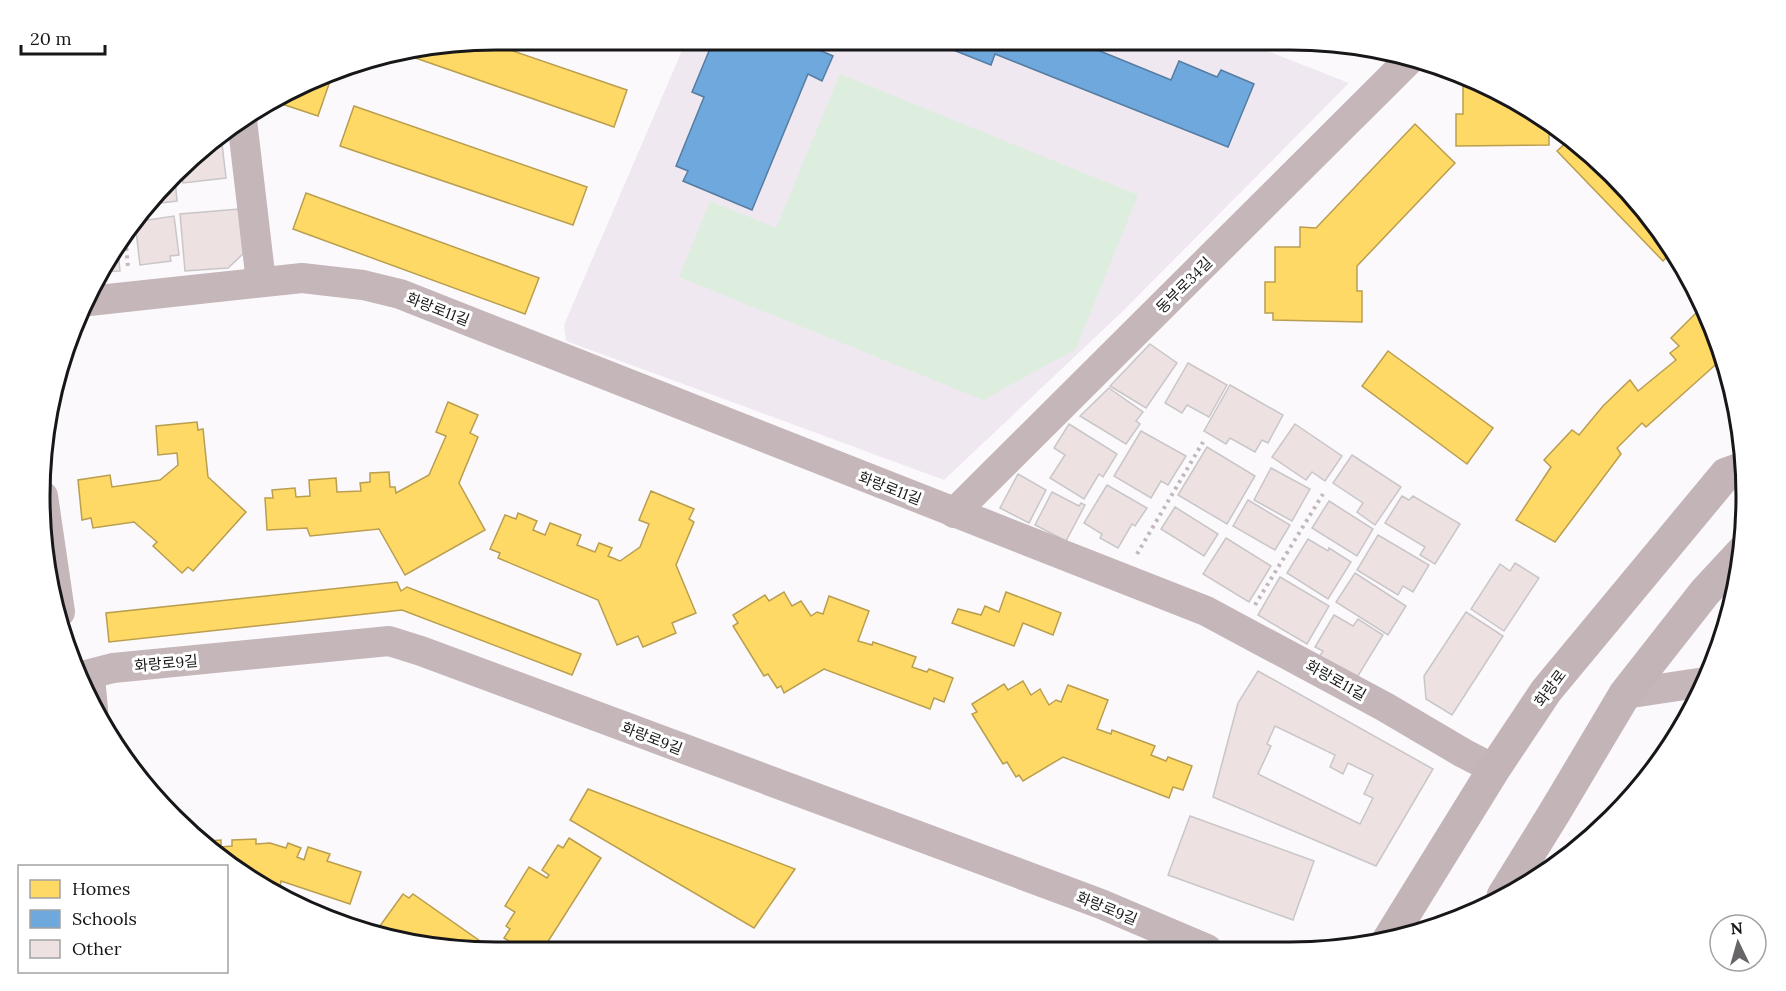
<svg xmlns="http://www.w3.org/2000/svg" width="1786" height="991" font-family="Lora,'Noto Sans KR',serif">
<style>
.built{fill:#efe8f0}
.green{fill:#ddeede}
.homes{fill:#ffd966;stroke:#b99e4f;stroke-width:1.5}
.schools{fill:#6fa8dc;stroke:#557ca1;stroke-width:1.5}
.building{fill:#ede1e2;stroke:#c9c6c8;stroke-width:1.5;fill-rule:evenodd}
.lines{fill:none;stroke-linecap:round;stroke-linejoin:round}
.path{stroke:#c0b8bc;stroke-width:4;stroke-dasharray:3 4.5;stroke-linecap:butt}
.service{stroke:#c4b6b9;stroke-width:15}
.minor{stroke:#c4b6b9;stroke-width:30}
.secondary{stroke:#c3b4b8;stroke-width:33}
.labels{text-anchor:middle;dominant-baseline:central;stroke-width:6;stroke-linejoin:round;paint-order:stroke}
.street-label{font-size:15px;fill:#171618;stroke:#fff}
.rim{fill:none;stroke:#171618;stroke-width:3}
</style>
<rect width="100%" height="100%" fill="#fcf9fd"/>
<polygon class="built" points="687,39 1239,40 1349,83 1123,311 944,480 566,341 564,325"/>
<polygon class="green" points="840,74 1138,195 1076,349 983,400 679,277 710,201 776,228"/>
<g class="homes">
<polygon points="651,39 670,39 668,45"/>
<polygon points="484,41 627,90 614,127 404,54"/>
<polygon points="1463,77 1518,100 1549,122 1549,145 1456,146 1456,114 1463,114"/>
<polygon points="321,78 330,81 318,116 276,102"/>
<polygon points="354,106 587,187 573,225 340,146"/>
<polygon points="1415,124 1455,163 1357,266 1357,291 1362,291 1362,322 1273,320 1273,313 1265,313 1265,282 1275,282 1275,247 1300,247 1300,227 1316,228"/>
<polygon points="1571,138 1591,152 1652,217 1673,251 1663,261 1557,151"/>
<polygon points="306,193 539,278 525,314 293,229"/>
<polygon points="1697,312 1713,329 1719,344 1715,348 1723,358 1646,427 1642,423 1617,448 1621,454 1555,542 1516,520 1551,467 1544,460 1572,430 1579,435 1603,406 1630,380 1638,391 1676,360 1670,353 1679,346 1671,338"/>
<polygon points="1388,351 1493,428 1467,464 1362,386"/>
<polygon points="448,402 478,415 470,433 478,437 459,483 485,530 405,575 379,529 310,536 307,528 267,530 265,498 273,498 272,490 295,488 296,497 310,496 309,480 336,478 337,492 361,491 360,483 370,482 370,473 389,472 390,487 395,487 396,493 429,475 446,436 436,432"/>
<polygon points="197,422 198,430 203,429 208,477 246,512 193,571 188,567 182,573 153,546 157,542 134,522 93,528 91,518 82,520 78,480 110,475 112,487 160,480 178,465 177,453 158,455 156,426"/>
<polygon points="651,491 694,509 689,519 694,522 676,565 696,613 672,623 676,633 643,647 638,636 617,645 598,600 498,558 500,553 490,549 505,515 516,519 518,513 537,521 533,530 545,535 550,523 581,535 577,545 595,552 599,543 612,548 608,556 620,561 640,547 649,524 639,520"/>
<polygon points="397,582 401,591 407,587 581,654 572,675 402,610 109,642 106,613"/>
<polygon points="784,592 792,606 801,601 811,616 817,612 823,614 829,596 869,611 858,641 872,645 873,642 916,657 912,667 927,672 929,669 953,678 944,702 934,698 930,709 824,669 784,693 781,686 777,688 768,674 764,676 733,626 738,623 733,615 765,595 769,601"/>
<polygon points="1006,592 1061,613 1053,635 1023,623 1014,646 952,623 958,609 981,615 985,606 999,612"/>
<polygon points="1023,681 1031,695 1040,689 1049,705 1056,700 1061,702 1068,685 1108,700 1097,729 1111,734 1112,730 1155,746 1151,755 1166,761 1168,757 1192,766 1183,790 1173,787 1169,798 1063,757 1023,781 1019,775 1016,777 1007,762 1003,764 972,714 977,712 972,704 1004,684 1008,690"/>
<polygon points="588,789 795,869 754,928 570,820"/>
<polygon points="569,838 601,858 542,951 507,951 513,948 512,943 504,938 510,929 506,926 515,912 505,906 529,867 547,878 549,875 542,870 558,845 563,848"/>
<polygon points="256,839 256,844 270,843 286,848 288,843 301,848 297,857 304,860 308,847 330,854 327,861 361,872 350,904 281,881 280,887 254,880 206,841 221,840 221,847 232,846 232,840"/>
<polygon points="403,894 409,898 413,894 480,941 483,948 476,951 466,951 407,941 396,934 392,939 389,938 377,930"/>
</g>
<g class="schools">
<polygon points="714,39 794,39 833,56 822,81 808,74 752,210 683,181 688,171 676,166 704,97 692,92"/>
<polygon points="928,40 1073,40 1171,80 1179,61 1217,77 1221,70 1254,84 1228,147 995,54 991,65"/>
</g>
<g class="building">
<polygon points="216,135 221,135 226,178 183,183 181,172"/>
<polygon points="175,179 177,201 152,204"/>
<polygon points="239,209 243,254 228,268 185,271 180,214"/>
<polygon points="174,216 179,255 170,256 171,261 140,265 135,222"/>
<polygon points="117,241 120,271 102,272 116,242"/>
<polygon points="1150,344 1177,363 1146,408 1110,386"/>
<polygon points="1188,363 1227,385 1209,417 1187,405 1182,413 1165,403"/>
<polygon points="1230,385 1283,415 1268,443 1262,440 1255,452 1230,438 1226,444 1204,431"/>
<polygon points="1109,388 1143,412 1136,421 1140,424 1126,444 1080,416"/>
<polygon points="1069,424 1117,454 1103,477 1099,474 1084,499 1050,478 1065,455 1054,448"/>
<polygon points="1295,424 1342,456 1325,481 1312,472 1306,480 1272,457"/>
<polygon points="1141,431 1186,456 1168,485 1161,481 1151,498 1114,476"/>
<polygon points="1207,447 1255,476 1227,524 1178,495"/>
<polygon points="1352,455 1401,487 1375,525 1357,512 1363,503 1333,483"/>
<polygon points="1271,468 1310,489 1292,521 1254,500"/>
<polygon points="1018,474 1046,490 1029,523 1000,508"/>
<polygon points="1107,485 1147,508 1135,526 1132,524 1118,548 1100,538 1102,534 1084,523"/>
<polygon points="1052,492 1079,506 1081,503 1085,505 1066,541 1035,525"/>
<polygon points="1402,496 1409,500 1413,496 1460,524 1435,564 1420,555 1425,547 1385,523"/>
<polygon points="1248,500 1290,525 1275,550 1233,526"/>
<polygon points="1329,501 1373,529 1357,556 1312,528"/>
<polygon points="1175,507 1218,534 1204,556 1161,529"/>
<polygon points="1378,535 1429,565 1413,592 1403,586 1398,595 1357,570"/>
<polygon points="1226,538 1271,566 1249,602 1203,574"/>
<polygon points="1308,539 1328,551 1329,548 1351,562 1328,599 1287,573"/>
<polygon points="1515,563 1539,578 1504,631 1471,609 1500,564 1510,571"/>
<polygon points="1355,573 1406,606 1388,635 1336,602"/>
<polygon points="1280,577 1329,606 1307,644 1258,615"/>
<polygon points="1466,612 1503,636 1452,715 1426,699 1424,676"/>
<polygon points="1334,615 1353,626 1358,619 1383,635 1356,679 1319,657 1323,651 1315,647"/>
<path d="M1258 671 1433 769 1376 866 1213 797 1238 703ZM1275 726 1335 755 1330 767 1343 774 1348 763 1373 775 1364 794 1373 798 1360 824 1258 774 1271 746 1267 744Z"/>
<polygon points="1190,816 1314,861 1293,920 1168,875"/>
</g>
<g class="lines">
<g class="path">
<polyline points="125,233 128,268"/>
<polyline points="1137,554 1203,442"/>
<polyline points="1255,605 1323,494"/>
</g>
<polyline class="service" points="97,672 101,714"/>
<g class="minor">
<polyline points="242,120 261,282"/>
<polyline points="89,301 302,278 363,285 400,294 1206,611 1385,707 1463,753 1494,769"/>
<polyline points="43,496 60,612"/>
<polyline points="954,513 1413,56"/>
<polyline points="78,677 113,668 389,641 421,651 1101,904 1207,949"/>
<polyline points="1625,694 1705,682"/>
</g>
<g class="secondary">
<polyline points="1503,896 1556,810 1625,694 1705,592 1743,551"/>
<polyline points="1389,939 1494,769 1546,691 1726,474 1746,467"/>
</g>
</g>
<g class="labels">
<g class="street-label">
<text transform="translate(1184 285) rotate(-45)">동부로34길</text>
<text transform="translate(438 309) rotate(21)">화랑로11길</text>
<text transform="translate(890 488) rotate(21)">화랑로11길</text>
<text transform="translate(166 663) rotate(-5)">화랑로9길</text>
<text transform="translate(1336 680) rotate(29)">화랑로11길</text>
<text transform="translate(1550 688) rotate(-53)">화랑로</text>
<text transform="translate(652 738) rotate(21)">화랑로9길</text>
<text transform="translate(1107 908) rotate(22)">화랑로9길</text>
</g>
</g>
<path d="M0 0H1786V991H0ZM496 50H1290A446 446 0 0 1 1736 496V496A446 446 0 0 1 1290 942H496A446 446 0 0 1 50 496V496A446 446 0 0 1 496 50Z" fill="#fff" fill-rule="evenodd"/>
<path class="rim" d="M496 50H1290A446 446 0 0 1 1736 496V496A446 446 0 0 1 1290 942H496A446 446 0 0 1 50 496V496A446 446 0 0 1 496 50Z"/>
<rect x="18" y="865" width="210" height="108" fill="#ffffff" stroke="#a2a2a3" stroke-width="1.5"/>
<rect x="30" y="880" width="30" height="18" fill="#ffd966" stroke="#a2a2a3" stroke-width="1.5"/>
<text x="72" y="895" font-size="18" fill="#171618">Homes</text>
<rect x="30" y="910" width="30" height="18" fill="#6fa8dc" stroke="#a2a2a3" stroke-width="1.5"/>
<text x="72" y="925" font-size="18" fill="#171618">Schools</text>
<rect x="30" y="940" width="30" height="18" fill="#ede1e2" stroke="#a2a2a3" stroke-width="1.5"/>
<text x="72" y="955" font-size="18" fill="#171618">Other</text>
<g transform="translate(1738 943) rotate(355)"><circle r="28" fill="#ffffff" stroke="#a2a2a3" stroke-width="1.5"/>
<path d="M0-4.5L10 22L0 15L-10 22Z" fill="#676568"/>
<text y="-9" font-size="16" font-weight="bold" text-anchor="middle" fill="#171618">N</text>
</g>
<path d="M21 45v9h84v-9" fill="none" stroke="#171618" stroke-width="3"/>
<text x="30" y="45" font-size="18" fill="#171618" stroke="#ffffff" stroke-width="4.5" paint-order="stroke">20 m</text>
</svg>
